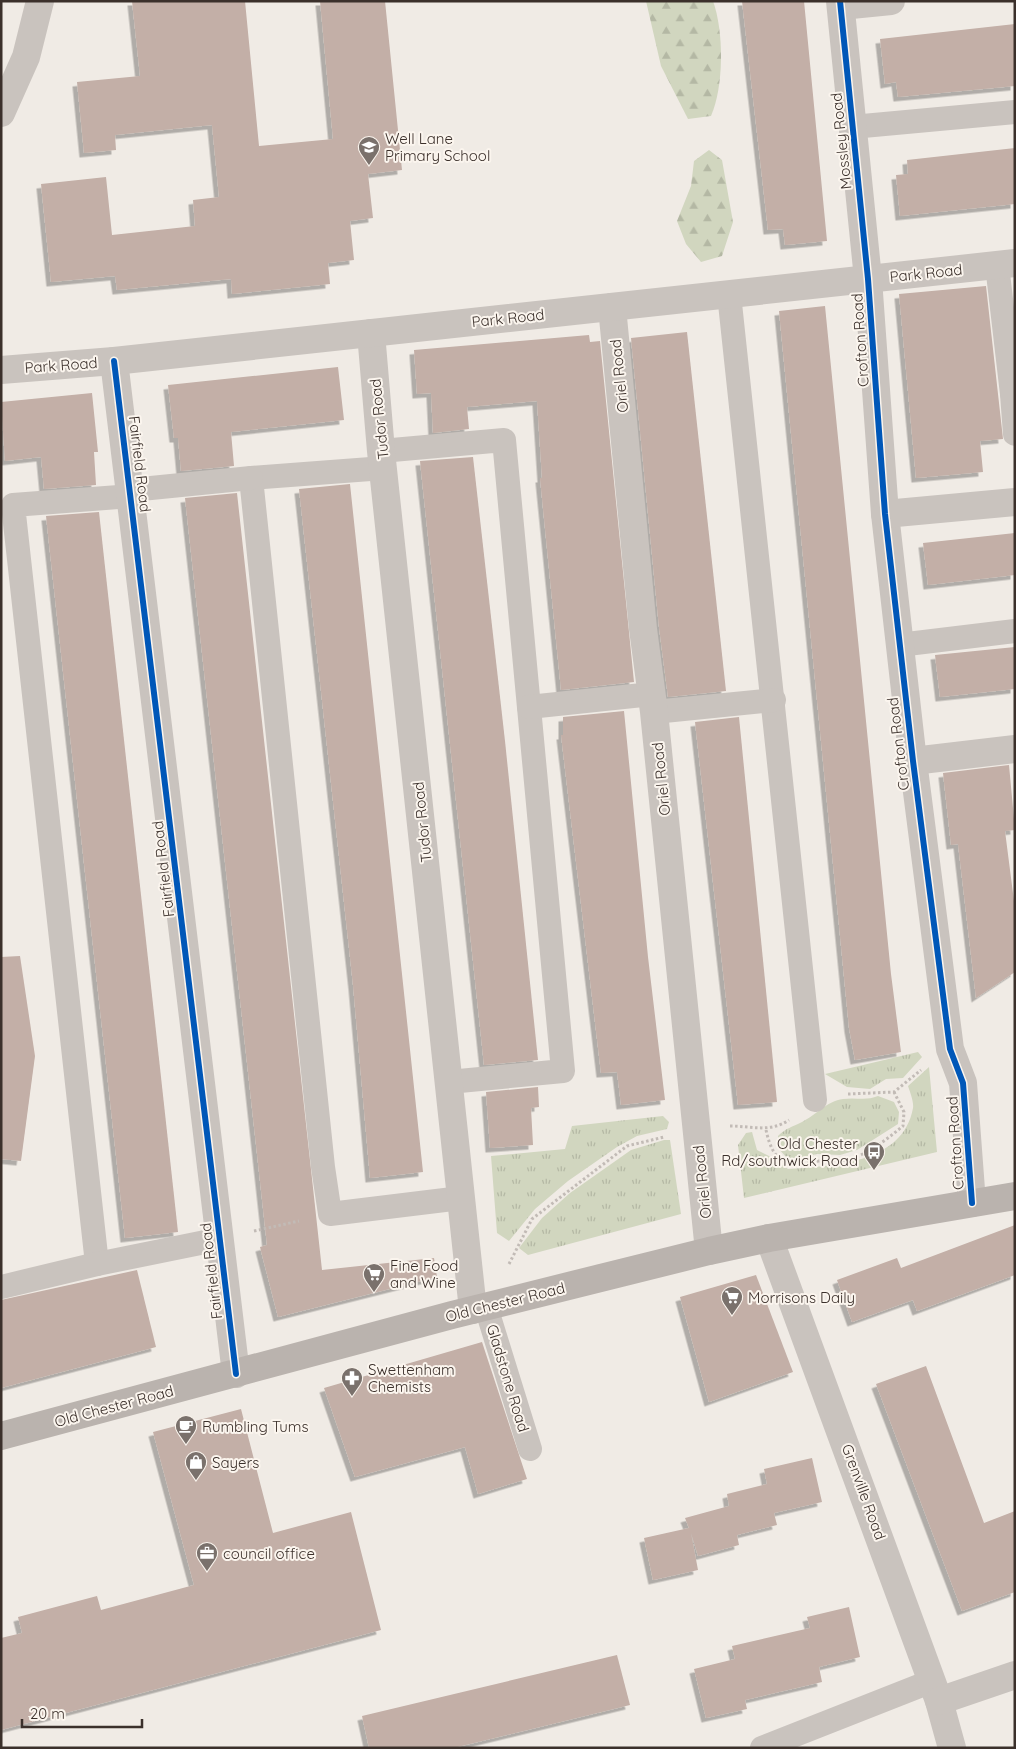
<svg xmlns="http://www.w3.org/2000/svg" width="1016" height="1749" font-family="Quicksand,sans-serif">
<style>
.grass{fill:url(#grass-tufts)}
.forest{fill:url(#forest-firs)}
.building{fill:#c3afa7;filter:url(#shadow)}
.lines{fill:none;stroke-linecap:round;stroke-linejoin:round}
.path{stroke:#c2bbb6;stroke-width:3;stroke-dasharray:2.5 2.5;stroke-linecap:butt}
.lane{stroke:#c9c3be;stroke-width:24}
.street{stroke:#c9c3be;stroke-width:28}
.secondary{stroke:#bab3ae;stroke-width:28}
.cycleway-casing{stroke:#fbf5ee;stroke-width:9}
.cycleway{stroke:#0057b8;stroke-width:6}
.labels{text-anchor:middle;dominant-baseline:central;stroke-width:4;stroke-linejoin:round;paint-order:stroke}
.poi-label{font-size:15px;fill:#3b302b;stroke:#fbf5ee;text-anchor:start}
.street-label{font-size:15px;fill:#3b302b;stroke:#fbf5ee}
</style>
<defs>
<pattern id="grass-tufts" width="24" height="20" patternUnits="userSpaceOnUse" patternTransform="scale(1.25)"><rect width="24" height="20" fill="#d1d6bf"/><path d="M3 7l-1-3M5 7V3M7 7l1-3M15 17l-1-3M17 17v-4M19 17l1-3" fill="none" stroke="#b4b8a4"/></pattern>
<pattern id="forest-firs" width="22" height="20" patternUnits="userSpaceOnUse" patternTransform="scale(1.25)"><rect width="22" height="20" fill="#d1d6bf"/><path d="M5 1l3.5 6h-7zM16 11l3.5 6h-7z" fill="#b4b8a4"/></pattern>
<filter id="shadow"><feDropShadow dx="-4.5" dy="4.5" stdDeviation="0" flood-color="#0004"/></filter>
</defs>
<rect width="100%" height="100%" fill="#f0ebe5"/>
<g class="grass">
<polygon points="918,1052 922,1057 903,1078 886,1079 870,1089 847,1087 825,1074"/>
<path d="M929 1067 937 1152 744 1198 738 1145 746 1133 752 1132 757 1150 775 1159 788 1169C832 1166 903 1164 913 1108 914 1102 910 1092 908 1086Z"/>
<path d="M878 1096 894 1102 899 1112 898 1124 857 1150 840 1155 817 1154 800 1158H787L778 1148V1136C786 1128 792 1127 802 1122 816 1115 827 1101 843 1099 856 1097 866 1101 878 1096Z"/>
<polygon points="663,1116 669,1122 667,1129 637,1136 617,1147 568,1181 535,1209 509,1241 497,1233 491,1156 565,1149 572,1126"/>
<polygon points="664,1140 670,1140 681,1214 528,1255 519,1248 542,1218 570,1193 631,1150"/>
</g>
<g class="forest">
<path d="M646 1H713C724 32 724 86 711 116L688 119 661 66Z"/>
<polygon points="709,150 722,160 733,222 722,256 701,262 686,244 677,221 691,186 694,161"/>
</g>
<g class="building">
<polygon points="132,1 245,1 259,146 333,139 320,1 385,1 402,170 368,174 373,218 350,221 354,260 328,263 330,284 232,294 231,279 117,290 115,276 51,282 41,184 106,177 112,235 195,226 193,200 219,197 212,125 115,135 116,150 84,153 77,82 140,76"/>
<polygon points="742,1 804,1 827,241 785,245 783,229 768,230"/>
<polygon points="1015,24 1015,86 898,97 896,82 885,84 880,39"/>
<polygon points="1015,148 1015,204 900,216 896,175 908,174 907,160"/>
<polygon points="986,286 1003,439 980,441 983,472 916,478 899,294"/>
<polygon points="825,306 891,974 901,1052 855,1060 849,1028 779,311"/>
<polygon points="687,332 726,691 668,697 659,627 631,338"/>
<polygon points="589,335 590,342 600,341 634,682 561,690 540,478 542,478 537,401 467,407 469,429 433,433 431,393 417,394 414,350"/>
<polygon points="338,367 344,420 231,432 234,466 181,471 178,438 174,438 168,385"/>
<polygon points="92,393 98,452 94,452 96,485 44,489 41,457 5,461 1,402"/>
<polygon points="473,457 505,741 538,1060 484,1065 420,461"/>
<polygon points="350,484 423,1172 370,1178 353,985 299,489"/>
<polygon points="237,493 322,1270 434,1258 437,1277 278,1317 260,1247 267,1245 185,498"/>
<polygon points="99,512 178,1232 125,1238 46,516"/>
<polygon points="1015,533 1015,575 928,585 923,543"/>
<polygon points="1015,647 1015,689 940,697 935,655"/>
<polygon points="624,711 648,957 665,1100 621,1105 617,1072 601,1073 561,735 563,735 563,717"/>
<polygon points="739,717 777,1102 738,1105 695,722"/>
<polygon points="1009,765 1015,830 1005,831 1015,909 1015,972 976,998 958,844 951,845 943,773"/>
<polygon points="20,956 35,1056 21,1161 1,1159 1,957"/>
<polygon points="538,1087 539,1107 531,1108 533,1145 490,1148 486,1092"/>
<polygon points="1015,1225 1015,1275 917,1311 913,1300 852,1322 837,1280 897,1258 901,1268"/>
<polygon points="137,1270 156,1347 1,1388 1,1300"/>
<polygon points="756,1275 793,1372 709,1402 680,1297"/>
<polygon points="482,1342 527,1479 478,1494 465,1447 355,1477 324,1388"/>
<polygon points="926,1366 984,1523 1015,1511 1015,1592 962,1611 876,1384"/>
<polygon points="241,1409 273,1533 351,1512 381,1630 1,1730 1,1638 22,1633 18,1617 97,1596 101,1610 194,1585 153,1432"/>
<polygon points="812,1458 822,1502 774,1513 777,1525 737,1535 739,1545 698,1556 691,1533 698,1570 653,1580 644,1538 689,1528 685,1518 729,1506 727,1494 767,1484 764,1469"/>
<polygon points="849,1607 860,1657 819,1667 822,1682 745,1700 747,1709 706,1718 694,1669 735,1659 732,1646 810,1628 807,1617"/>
<polygon points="617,1655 630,1705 453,1748 369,1748 362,1716"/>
</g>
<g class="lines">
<g class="path">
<polyline points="848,1094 894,1092 921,1070"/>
<path d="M730 1126C751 1126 770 1133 789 1120"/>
<path d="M766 1130C774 1166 786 1164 819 1161 829 1160 841 1162 850 1159 870 1153 887 1139 903 1126L904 1112 894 1092"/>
<polyline points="254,1231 299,1221"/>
<polyline points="509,1264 532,1219 627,1146 664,1137"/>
</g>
<g class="lane">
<polyline points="852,127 1015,112"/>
<polyline points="997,265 1012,394 1015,394"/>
<polyline points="729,294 815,1100"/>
<polyline points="1012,394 1015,434"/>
<polyline points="381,451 504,440 563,1071 449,1082"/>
<polyline points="384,468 251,478 323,1167 330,1214 461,1198"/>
<polyline points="131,490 251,478"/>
<polyline points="899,645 1015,631"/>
<polyline points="529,707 652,694"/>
<polyline points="654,712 774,700"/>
<polyline points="97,1264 13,505 132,496"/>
<polyline points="1,1287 97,1264 220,1239"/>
<polyline points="486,1307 530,1449"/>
<polyline points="762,1748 932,1681"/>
</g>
<g class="street">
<polyline points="840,1 868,279 885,514 913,761 950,1049 963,1083 972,1203"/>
<polyline points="841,6 891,1"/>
<polyline points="1,113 26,57 40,1"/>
<polyline points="612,307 643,629 654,712 709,1251"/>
<polyline points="371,333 381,451 473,1310"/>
<polyline points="114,361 236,1374"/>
<polyline points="1,370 114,361 1015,263"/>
<polyline points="885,514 1015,502"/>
<polyline points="913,761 1015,749"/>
<polyline points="769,1238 939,1701 952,1748"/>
<polyline points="939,1701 1015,1675"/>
</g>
<polyline class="secondary" points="1,1436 452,1315 709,1251 769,1238 1015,1196"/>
<g class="cycleway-casing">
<g id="cycleway">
<polyline points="840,1 868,279 885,514 913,761 950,1049 963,1083 972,1203"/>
<polyline points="114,361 236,1374"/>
</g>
</g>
<use href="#cycleway" class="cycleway"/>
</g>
<defs>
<g id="school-pin" transform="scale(1.125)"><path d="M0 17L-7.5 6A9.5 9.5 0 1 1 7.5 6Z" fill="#7a716c" stroke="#fbf5ee"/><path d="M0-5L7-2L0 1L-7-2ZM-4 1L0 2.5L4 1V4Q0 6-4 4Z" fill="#fff"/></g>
<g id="bus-pin" transform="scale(1.125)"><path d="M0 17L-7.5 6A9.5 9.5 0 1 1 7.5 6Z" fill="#7a716c" stroke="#fbf5ee"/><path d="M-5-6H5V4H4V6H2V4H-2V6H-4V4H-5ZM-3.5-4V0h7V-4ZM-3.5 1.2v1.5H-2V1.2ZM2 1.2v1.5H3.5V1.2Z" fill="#fff"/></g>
<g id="supermarket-pin" transform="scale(1.125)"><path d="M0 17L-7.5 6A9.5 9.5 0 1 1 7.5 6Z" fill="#7a716c" stroke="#fbf5ee"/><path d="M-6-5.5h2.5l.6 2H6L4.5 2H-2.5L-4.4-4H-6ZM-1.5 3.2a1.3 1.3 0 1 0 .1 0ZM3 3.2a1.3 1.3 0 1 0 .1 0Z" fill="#fff"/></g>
<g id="pharmacy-pin" transform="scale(1.125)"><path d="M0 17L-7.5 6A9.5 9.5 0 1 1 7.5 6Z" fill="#7a716c" stroke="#fbf5ee"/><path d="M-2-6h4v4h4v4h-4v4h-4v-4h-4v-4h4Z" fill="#fff"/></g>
<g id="cafe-pin" transform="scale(1.125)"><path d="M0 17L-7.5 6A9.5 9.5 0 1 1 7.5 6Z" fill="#7a716c" stroke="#fbf5ee"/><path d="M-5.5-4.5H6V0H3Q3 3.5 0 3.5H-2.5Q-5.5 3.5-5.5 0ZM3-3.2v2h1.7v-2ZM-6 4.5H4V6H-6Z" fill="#fff"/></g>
<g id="shop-pin" transform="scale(1.125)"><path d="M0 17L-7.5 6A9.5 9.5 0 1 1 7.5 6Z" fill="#7a716c" stroke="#fbf5ee"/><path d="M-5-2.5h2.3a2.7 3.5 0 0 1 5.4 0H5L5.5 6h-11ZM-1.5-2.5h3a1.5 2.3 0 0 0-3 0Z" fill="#fff"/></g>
<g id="office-pin" transform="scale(1.125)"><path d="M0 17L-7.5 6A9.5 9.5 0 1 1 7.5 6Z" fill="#7a716c" stroke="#fbf5ee"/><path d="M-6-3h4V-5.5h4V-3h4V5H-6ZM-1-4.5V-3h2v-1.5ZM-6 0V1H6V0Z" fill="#fff"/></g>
</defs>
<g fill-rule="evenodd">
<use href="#school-pin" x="369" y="147"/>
<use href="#bus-pin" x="874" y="1152"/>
<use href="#supermarket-pin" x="374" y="1274"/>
<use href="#supermarket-pin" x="732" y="1297"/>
<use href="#pharmacy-pin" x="352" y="1378"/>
<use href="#cafe-pin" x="186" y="1426"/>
<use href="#shop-pin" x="196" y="1462"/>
<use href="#office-pin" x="207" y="1553"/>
</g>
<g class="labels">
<g class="poi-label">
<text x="385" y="138">Well Lane<tspan x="385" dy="17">Primary School</tspan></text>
<text x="858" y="1143" text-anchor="end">Old Chester<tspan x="858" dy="17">Rd/southwick Road</tspan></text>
<text x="390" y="1265">Fine Food<tspan x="390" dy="17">and Wine</tspan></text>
<text x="748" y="1297">Morrisons Daily</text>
<text x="368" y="1369">Swettenham<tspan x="368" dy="17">Chemists</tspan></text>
<text x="202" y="1426">Rumbling Tums</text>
<text x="212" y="1462">Sayers</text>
<text x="223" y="1553">council office</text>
</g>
<g class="street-label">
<text transform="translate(841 141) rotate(-96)">Mossley Road</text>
<text transform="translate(926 273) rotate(-6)">Park Road</text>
<text transform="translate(508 318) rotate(-6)">Park Road</text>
<text transform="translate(860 340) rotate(-94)">Crofton Road</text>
<text transform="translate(61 365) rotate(-4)">Park Road</text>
<text transform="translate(619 376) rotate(-96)">Oriel Road</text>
<text transform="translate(379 419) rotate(-96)">Tudor Road</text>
<text transform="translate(140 464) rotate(83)">Fairfield Road</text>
<text transform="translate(898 744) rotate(-97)">Crofton Road</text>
<text transform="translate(661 779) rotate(-96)">Oriel Road</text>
<text transform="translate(422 822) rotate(-96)">Tudor Road</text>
<text transform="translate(163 869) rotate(-97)">Fairfield Road</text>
<text transform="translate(955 1143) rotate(-94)">Crofton Road</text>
<text transform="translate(702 1182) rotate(-96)">Oriel Road</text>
<text transform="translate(211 1271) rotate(-97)">Fairfield Road</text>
<text transform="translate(505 1302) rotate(-14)">Old Chester Road</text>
<text transform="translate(508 1378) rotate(73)">Gladstone Road</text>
<text transform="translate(114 1406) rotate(-15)">Old Chester Road</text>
<text transform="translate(864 1492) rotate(70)">Grenville Road</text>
</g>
</g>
<rect width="1016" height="1749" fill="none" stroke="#3b302b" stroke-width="5"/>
<path d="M22 1719v8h120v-8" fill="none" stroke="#3b302b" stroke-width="2.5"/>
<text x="30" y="1719" font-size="15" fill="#3b302b" stroke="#fbf5ee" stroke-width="4" paint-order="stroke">20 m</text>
</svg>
